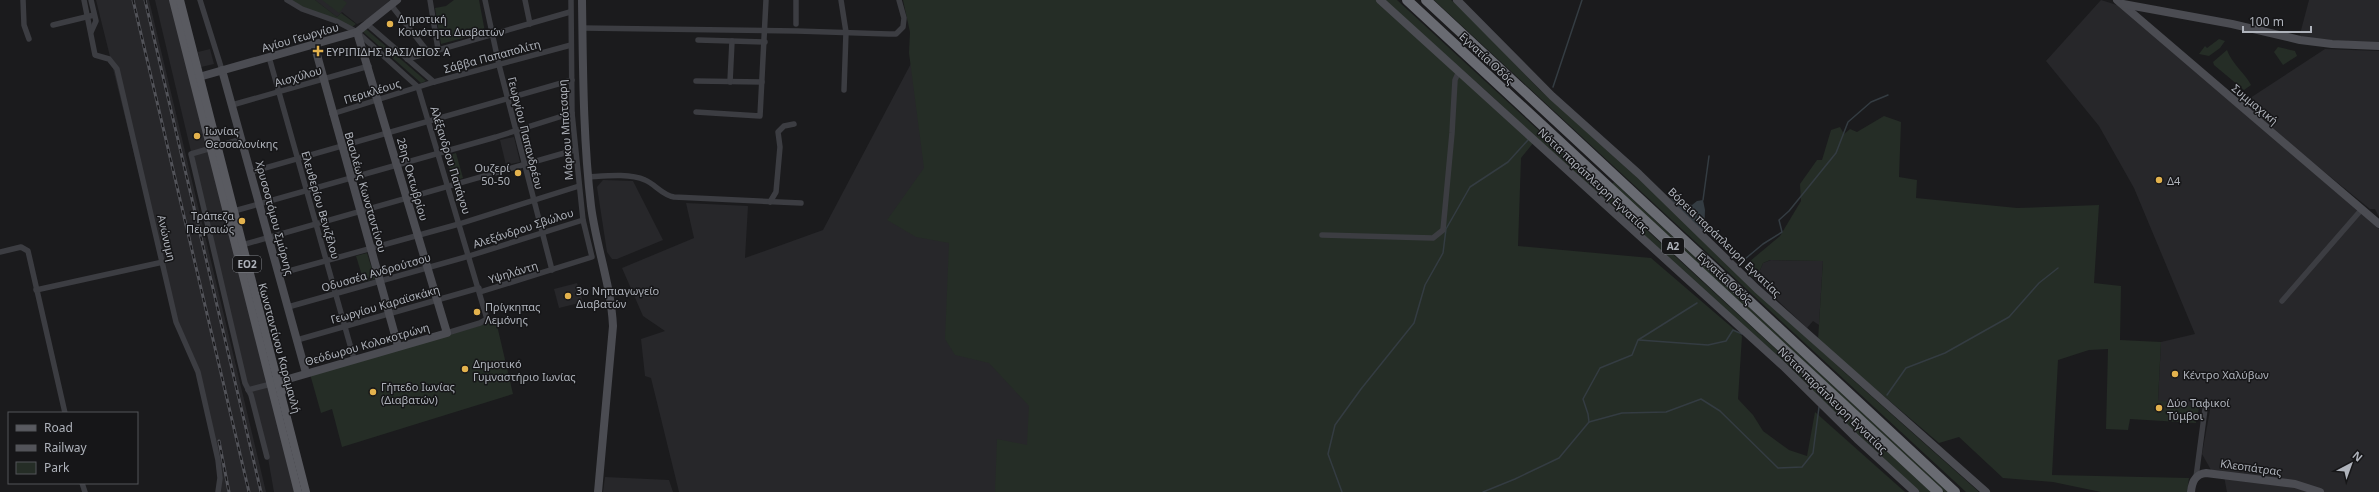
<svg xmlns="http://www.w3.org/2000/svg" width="2379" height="492" font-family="'Noto Sans',sans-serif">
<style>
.built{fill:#27272a}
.green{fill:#252d26}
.water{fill:#343c42}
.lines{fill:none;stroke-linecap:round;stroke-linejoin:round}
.stream{stroke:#343c42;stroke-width:1.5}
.street{stroke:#3c3d42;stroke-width:5.5}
.secondary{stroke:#4b4c52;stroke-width:8}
.primary{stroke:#595a60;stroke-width:8}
.highway{stroke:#696b72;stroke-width:10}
.rail-casing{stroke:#525359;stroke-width:3}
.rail{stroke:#161618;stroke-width:1.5;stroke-dasharray:4.5;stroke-linecap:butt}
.poi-dot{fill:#e3b24d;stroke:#161618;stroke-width:1.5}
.labels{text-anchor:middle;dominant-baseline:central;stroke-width:3;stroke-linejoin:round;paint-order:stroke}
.shield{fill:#161618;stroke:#81848a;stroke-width:1}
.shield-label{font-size:10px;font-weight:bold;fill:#afb3bb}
.poi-label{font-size:11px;fill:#afb3bb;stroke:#161618;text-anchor:start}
.street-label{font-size:11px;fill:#afb3bb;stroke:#161618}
</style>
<rect width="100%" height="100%" fill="#1b1b1d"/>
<g class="built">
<polygon points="96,0 149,0 266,492 217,492 218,477 213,441 199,370 176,323"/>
<polygon points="155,0 170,0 295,492 274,492 268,458 247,387"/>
<polygon points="315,0 390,0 367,20 357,24 342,12 337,17"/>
<polygon points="2101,0 2120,6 2379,229 2379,492 2227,492 2223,471 2211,470 2202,454 2212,399 2209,410 2158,401 2161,342 2195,334 2134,188 2099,126 2046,61"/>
<polygon points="2309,0 2379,0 2379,43 2299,38"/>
<polygon points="934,20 1399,492 679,492 651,378 645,376 641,339 665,331 643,316 622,268 694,238 686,203 748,206 745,258 823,230"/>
<polygon points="210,49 214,64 201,67 198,52"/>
<polygon points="2325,49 2379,51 2379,217 2375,209 2370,209 2241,104"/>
<polygon points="514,137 520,162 506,165 500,140"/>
<polygon points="603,180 633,181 663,240 617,259 612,259 607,252 597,187"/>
<polygon points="1771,260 1823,261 1819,325 1813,321 1807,328 1754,278 1757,277 1763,263"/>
<polygon points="577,283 583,302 559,308 554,289"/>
<polygon points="605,477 669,480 673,492 603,492"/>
</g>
<g class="green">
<polygon points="290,0 315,0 337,17 341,13 356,24 352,27 303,7"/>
<polygon points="322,0 343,0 347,3 339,13"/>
<polygon points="454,0 479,0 485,32 441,44 435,8 446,6"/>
<polygon points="903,0 1376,0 1534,142 1521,158 1518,246 1651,258 1742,336 1738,399 1753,415 1763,431 1789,450 1807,456 1815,412 1905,492 995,492 997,439 1027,445 1029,406 989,363 955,355 945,339 949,243 916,237 887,220 924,168 909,53 910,32"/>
<polygon points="1384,0 1397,0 1931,492 1918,492 1494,98"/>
<polygon points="1434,0 1451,0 1462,9 1540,90 1652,191 1843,371 1979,492 1966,492"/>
<polygon points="366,29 426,81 421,83 362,31"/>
<polygon points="2219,39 2225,41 2220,48 2209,56 2199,54 2205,46 2207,48"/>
<polygon points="2278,47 2295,51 2297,56 2283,65 2274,52"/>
<path d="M2227 50C2232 64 2244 72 2251 85L2244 90 2214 65 2213 62Z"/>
<polygon points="1884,116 1901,122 1899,177 1917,180 1916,198 2017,208 2099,205 2094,283 2121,286 2120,340 2161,342 2158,400 2199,408 2196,423 2130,419 2128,430 2106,429 2108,349 2089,350 2058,360 2052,475 2189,478 2187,492 2101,492 2053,482 2003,478 1959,437 1939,443 1818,340 1823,261 1770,260 1763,263 1757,277 1753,278 1743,267 1780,236 1801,201 1800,184 1817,160 1822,160 1831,130 1840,127 1844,134 1850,129 1857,132"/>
<polygon points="456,153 463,178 453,181 446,156"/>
<polygon points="1614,182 1948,492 1944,492 1612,184"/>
<polygon points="367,253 375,279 364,282 356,256"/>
<polygon points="496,321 513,394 342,447 332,409 321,413 310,374"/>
</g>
<polygon class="water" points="1670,198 1692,205 1697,201 1703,200 1705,210 1704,235"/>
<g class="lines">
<g class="stream">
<polyline points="1553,87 1582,0"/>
<polyline points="1703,200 1709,156"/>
<polyline points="1739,264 1763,244 1782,232 1779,220 1789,211 1836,153 1848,122 1871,102 1888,95"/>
<polyline points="1639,340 1708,345 1726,341 1733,330 1742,334"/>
<polyline points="1887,395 1906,368 1945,353 2009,317 2039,283 2058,268"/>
<polyline points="1589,422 1588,414 1583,399 1600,368 1632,355 1638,340 1697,303"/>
<polyline points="1342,492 1328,454 1335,425 1361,389 1414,323 1425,285 1443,253 1446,229 1470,187 1508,162 1528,140"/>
<polyline points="1483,492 1515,479 1559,458 1589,422 1622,413 1666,412 1701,399 1720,411 1778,468 1802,467 1813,453 1819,407"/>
</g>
<g class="street">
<polyline points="23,0 24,25 29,39"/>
<polyline points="84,0 95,55 109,59 117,69 176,322 198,372 218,460 220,478 218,492"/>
<polyline points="200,0 222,70"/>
<polyline points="287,0 302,9 336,21 357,32 418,87 487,319 480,323 447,333"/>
<polyline points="430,0 438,49"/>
<polyline points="485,0 499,65 552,270"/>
<polyline points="525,0 530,24"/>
<polyline points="841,0 846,32 844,90"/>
<polyline points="391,5 428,52"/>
<polyline points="367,24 434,82"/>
<polyline points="796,24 796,0"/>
<polyline points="53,25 94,15"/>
<polyline points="582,28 797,31 889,34 896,34 903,27 904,18 899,0"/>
<polyline points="91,32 96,21 91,0"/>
<polyline points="698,40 765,42"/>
<polyline points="269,57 354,359"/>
<polyline points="407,59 570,12"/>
<polyline points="696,81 762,82"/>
<polyline points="730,82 732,41"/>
<polyline points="232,105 369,66"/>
<polyline points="696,112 760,116 766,0"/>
<polyline points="332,114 434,82 571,45"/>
<polyline points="242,139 191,154 245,383 251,395 267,457"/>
<polyline points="251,172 572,80"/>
<path d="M588 177C605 176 629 173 645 180 655 184 662 195 674 197L801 203"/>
<polyline points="770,202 776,192 780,147 778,132 784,126 794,124"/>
<polyline points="234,211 496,137 572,113"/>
<polyline points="1322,235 1433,238 1443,230 1452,133 1455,80 1459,71"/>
<polyline points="242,245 575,150"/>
<polyline points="0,252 21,247 28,251 65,413"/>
<polyline points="278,274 459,224 579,186"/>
<polyline points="36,290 163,262"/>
<polyline points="480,292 592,257 583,220 572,113 571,0"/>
<polyline points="2282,301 2362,209"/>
<polyline points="288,307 469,256 583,220"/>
<polyline points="297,340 479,288"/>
<polyline points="248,390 271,384"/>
<polyline points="2196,477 2205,409"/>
<polyline points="82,483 85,492"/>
</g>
<g class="secondary">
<path d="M582 0C583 69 583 138 591 206 596 246 611 285 613 326L598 492"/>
<polyline points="1380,0 1783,366 1857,439 1915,492"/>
<polyline points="1457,0 1552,96 1639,174 1757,289 1986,492"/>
<polyline points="2117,0 2379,224"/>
<polyline points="2123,4 2232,24 2300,40 2332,44 2379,46"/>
<polyline points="314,44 398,346"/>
<polyline points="222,70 306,373"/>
<polyline points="199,77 357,32 397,0"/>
<polyline points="271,384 447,333 357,32"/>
<path d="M2191 492C2192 482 2195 474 2206 473L2295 484 2320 492"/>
</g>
<g class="primary">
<polyline points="173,0 298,492"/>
<polyline points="180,0 306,492"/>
<polyline points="281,394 288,379"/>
</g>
<g class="highway">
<polyline points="1407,0 1938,492"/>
<polyline points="1426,0 1955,492"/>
</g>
<g class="rail-casing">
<g id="rail">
<polyline points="133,0 249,492"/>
<polyline points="145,0 261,492"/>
<polyline points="219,441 229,492"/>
</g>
</g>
<use href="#rail" class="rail"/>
</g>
<g class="poi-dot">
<circle cx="390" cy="24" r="4"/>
<path d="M316 45h4v4h4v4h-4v4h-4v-4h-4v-4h4z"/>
<circle cx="197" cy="136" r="4"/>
<circle cx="518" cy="173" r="4"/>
<circle cx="2159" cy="180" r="4"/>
<circle cx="242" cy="221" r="4"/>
<circle cx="568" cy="296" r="4"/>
<circle cx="477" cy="312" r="4"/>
<circle cx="465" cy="369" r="4"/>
<circle cx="2175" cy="374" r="4"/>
<circle cx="373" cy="392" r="4"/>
<circle cx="2159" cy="408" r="4"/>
</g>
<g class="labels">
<g class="shield">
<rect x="1662" y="238" width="22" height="16" rx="3"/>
<rect x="233" y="256" width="28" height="16" rx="3"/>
</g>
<g class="shield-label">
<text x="1673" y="246">Α2</text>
<text x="247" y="264">ΕΟ2</text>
</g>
<g class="poi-label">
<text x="398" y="18">Δημοτική<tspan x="398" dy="13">Κοινότητα Διαβατών</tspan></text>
<text x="326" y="51">ΕΥΡΙΠΙΔΗΣ ΒΑΣΙΛΕΙΟΣ Α</text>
<text x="205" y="130">Ιωνίας<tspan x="205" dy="13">Θεσσαλονίκης</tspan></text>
<text x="510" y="167" text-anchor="end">Ουζερί<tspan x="510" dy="13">50-50</tspan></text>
<text x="2167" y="180">Δ4</text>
<text x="234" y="215" text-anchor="end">Τράπεζα<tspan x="234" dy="13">Πειραιώς</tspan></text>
<text x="576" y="290">3ο Νηπιαγωγείο<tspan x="576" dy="13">Διαβατών</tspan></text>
<text x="485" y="306">Πρίγκηπας<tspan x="485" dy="13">Λεμόνης</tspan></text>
<text x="473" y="363">Δημοτικό<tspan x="473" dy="13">Γυμναστήριο Ιωνίας</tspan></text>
<text x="2183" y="374">Κέντρο Χαλύβων</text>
<text x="381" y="386">Γήπεδο Ιωνίας<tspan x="381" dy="13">(Διαβατών)</tspan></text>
<text x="2167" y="402">Δύο Ταφικοί<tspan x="2167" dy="13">Τύμβοι</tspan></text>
</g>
<g class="street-label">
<text transform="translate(300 37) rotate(-16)">Αγίου Γεωργίου</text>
<text transform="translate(492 56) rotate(-15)">Σάββα Παπαπολίτη</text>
<text transform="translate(1487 58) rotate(43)">Εγνατία Οδός</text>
<text transform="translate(298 76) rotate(-16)">Αισχύλου</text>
<text transform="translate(372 91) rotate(-17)">Περικλέους</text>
<text transform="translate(2255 104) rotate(40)">Συμμαχική</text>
<text transform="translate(565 130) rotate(-94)">Μάρκου Μπότσαρη</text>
<text transform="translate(526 133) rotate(76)">Γεωργίου Παπανδρέου</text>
<text transform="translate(451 160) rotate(73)">Αλέξανδρου Παπάγου</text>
<text transform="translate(413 179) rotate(74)">28ης Οκτωβρίου</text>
<text transform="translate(1594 180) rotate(43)">Νότια παράπλευρη Εγνατίας</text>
<text transform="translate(366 192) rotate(74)">Βασιλέως Κωνσταντίνου</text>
<text transform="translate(321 205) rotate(74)">Ελευθερίου Βενιζέλου</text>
<text transform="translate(275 218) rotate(75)">Χρυσοστόμου Σμύρνης</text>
<text transform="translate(523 228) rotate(-18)">Αλεξάνδρου Σβώλου</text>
<text transform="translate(167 238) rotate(77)">Ανώνυμη</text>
<text transform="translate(1725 242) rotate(44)">Βόρεια παράπλευρη Εγνατίας</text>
<text transform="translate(376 272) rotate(-16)">Οδυσσέα Ανδρούτσου</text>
<text transform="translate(513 272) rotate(-17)">Υψηλάντη</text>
<text transform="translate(1725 278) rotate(43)">Εγνατία Οδός</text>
<text transform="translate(385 304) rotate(-16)">Γεωργίου Καραϊσκάκη</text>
<text transform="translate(367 344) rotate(-16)">Θεόδωρου Κολοκοτρώνη</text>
<text transform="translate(280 348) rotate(75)">Κωνσταντίνου Καραμανλή</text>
<text transform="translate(1833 400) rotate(44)">Νότια παράπλευρη Εγνατίας</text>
<text transform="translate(2251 467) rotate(8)">Κλεοπάτρας</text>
</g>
</g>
<rect x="8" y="412" width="130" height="72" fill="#161618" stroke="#535559"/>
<rect x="16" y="425" width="20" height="6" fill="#595a60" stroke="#535559"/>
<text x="44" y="432" font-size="12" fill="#afb3bb">Road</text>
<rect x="16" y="445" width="20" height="6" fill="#525359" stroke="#535559"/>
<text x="44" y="452" font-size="12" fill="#afb3bb">Railway</text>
<rect x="16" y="462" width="20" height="12" fill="#252d26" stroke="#535559"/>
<text x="44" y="472" font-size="12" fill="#afb3bb">Park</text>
<g transform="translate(2351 464) rotate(41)" stroke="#161618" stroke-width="3" paint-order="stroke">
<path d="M0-3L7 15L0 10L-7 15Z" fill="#afb3bb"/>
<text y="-6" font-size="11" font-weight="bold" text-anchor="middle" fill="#afb3bb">N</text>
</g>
<path d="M2243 26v6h68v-6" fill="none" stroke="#afb3bb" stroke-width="2"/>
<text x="2249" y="26" font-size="12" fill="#afb3bb" stroke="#161618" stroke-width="3" paint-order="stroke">100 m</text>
</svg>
